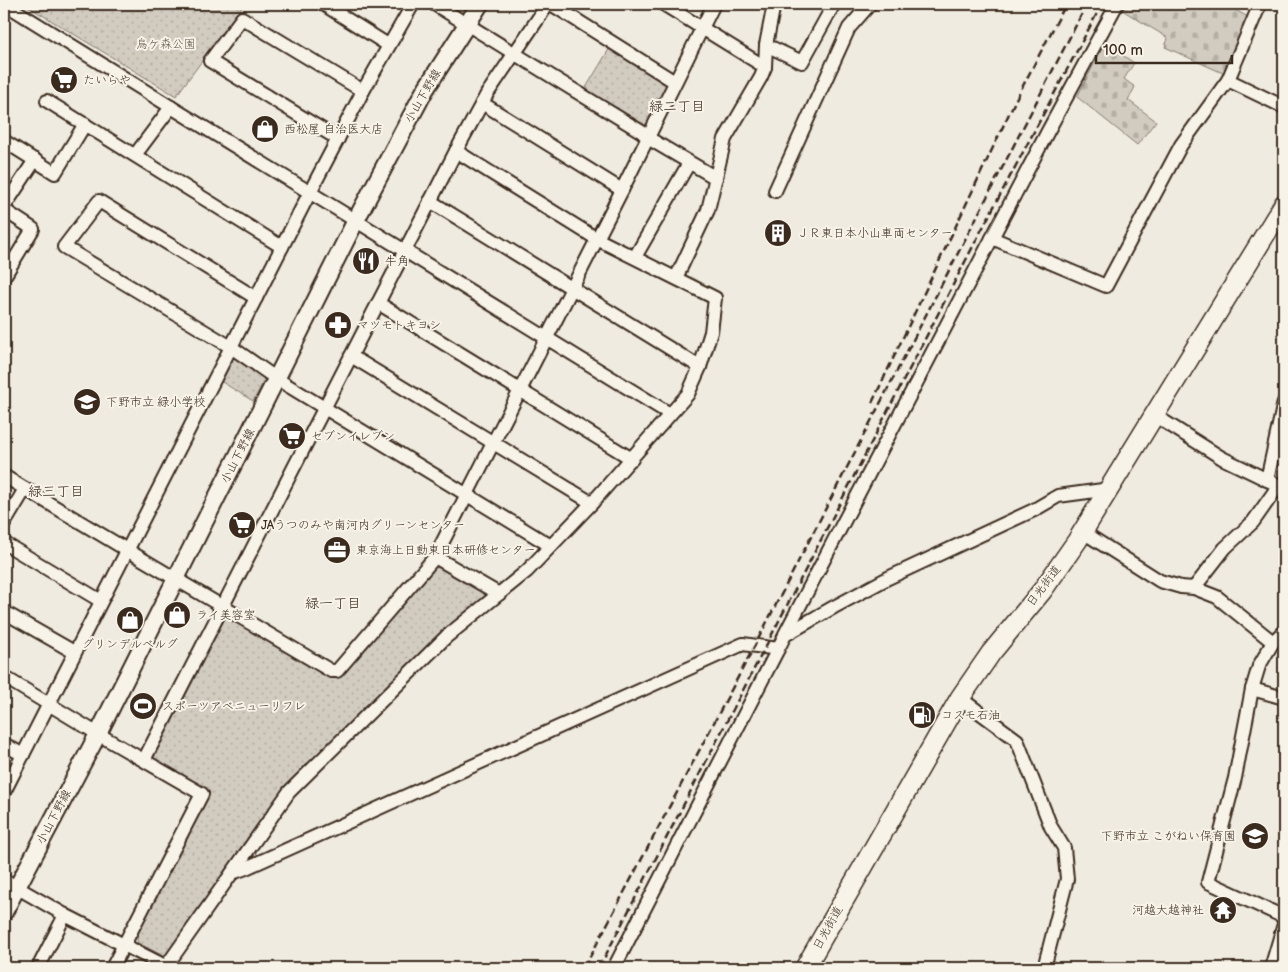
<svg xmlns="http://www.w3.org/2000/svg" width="1288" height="972" font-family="'Balsamiq Sans','Klee One',sans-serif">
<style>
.cemetery{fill:url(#cemetery-stones);stroke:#867a6f}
.park{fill:url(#park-dots);stroke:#867a6f}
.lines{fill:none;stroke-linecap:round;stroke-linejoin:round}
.minor-casing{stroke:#3b2a1e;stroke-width:16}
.major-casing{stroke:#3b2a1e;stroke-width:20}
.highway-casing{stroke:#3b2a1e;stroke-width:22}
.minor{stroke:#f7f3e8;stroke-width:12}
.major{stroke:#f7f3e8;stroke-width:16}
.highway{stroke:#f7f3e8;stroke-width:19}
.rail{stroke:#3b2a1e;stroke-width:2.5;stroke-dasharray:8 4;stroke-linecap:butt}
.labels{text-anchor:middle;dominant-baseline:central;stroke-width:4;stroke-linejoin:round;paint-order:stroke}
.park-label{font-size:12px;fill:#605246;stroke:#f7f3e8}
.poi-label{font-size:12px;fill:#3b2a1e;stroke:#f7f3e8;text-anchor:start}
.street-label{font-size:12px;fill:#3b2a1e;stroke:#f7f3e8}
.neighbourhood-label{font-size:14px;fill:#3b2a1e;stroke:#f7f3e8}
</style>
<defs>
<pattern id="cemetery-stones" width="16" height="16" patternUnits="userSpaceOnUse" patternTransform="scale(1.25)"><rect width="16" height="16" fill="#d1cbc0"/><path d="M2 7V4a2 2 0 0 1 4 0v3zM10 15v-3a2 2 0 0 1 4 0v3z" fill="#b4aea5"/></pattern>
<pattern id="park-dots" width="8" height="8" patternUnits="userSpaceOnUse" patternTransform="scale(1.25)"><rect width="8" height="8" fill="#d1cbc0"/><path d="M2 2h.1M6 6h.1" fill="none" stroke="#b4aea5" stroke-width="1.8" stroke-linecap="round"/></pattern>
</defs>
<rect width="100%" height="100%" fill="#efebe0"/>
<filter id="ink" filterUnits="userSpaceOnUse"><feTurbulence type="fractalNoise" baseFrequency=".02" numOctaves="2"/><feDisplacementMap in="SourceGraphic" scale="10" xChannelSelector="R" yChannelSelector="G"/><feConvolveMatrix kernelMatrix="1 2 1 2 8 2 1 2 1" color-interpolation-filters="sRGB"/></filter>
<g filter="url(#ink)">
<g class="cemetery">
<polygon points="1125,4 1224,4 1250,18 1225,74 1165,47 1168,38 1122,10"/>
<polygon points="1105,43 1134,63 1124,79 1135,87 1128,100 1156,121 1137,145 1077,97"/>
</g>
<g class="park">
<polygon points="24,4 244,4 176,96"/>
<polygon points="611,46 666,81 668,87 649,125 642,127 584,91"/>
<polygon points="236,358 262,374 264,381 253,401 217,379 229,359"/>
<polygon points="440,565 485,592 486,599 321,755 169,954 162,955 138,943 136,936 208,792 154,761 152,754 222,617 229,616 335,679 433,566"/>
</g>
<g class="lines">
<g class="minor-casing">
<g id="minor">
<polyline points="5,4 171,107 670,414"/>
<polyline points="323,4 388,45"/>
<polyline points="434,4 642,132 648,138 716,178"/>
<polyline points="551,4 675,82"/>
<polyline points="663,4 765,67"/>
<polyline points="766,45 802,62 834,4"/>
<polyline points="1228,80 1284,107"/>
<polyline points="47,101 282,247"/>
<polyline points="482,103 622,190"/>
<polyline points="338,139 210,61 242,18 363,91"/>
<polyline points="4,141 55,173 85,124"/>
<polyline points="135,155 171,107"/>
<polyline points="775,191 849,28 870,4"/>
<polyline points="430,201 700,367"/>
<polyline points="4,207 35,160"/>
<polyline points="4,210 33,229 5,275 4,274"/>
<polyline points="992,238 1106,286 1181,145 1228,80 1260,4"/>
<polyline points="635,257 689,163"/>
<polyline points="676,278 708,210 725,139 761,77 765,67 766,45 774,4"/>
<polyline points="256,298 99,201 64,247 231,347 277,379 551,546"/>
<polyline points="378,303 632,459"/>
<polyline points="351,356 592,503"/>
<polyline points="1154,415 1222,458 1284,488"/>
<path d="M4 476C112 542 222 606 331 671H337L435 557 622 190 714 4"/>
<polyline points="1267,480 1284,402"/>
<polyline points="4,524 25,489"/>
<polyline points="1083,532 1160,581 1181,587 1194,588 1217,597 1273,642 1284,631"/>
<polyline points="4,543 101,601"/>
<polyline points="435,557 499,594"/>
<polyline points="1194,588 1225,548 1253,522 1279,485"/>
<polyline points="4,612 74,652"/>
<polyline points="785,634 1048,131 1117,4"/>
<polyline points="1273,642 1259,666 1252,689 1235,778 1208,882 1284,917"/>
<polyline points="4,677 98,734 202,794 112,968"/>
<polyline points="1252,689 1284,698"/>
<polyline points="960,698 1017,740 1051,827 1064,848 1067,879 1044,968"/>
<polyline points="4,744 23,755"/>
<polyline points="144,760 456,151 487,94 548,4"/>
<polyline points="4,792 310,192 363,91 413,4"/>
<polyline points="232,873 246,868 743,644 778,649 785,635 834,607 888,578 1034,510 1058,496 1110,489"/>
<polyline points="4,880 65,915 169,968"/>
<polyline points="38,968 65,915"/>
<polyline points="165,968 289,792 446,637 527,571 592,503 688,394 700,367 711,332 715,298 597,239 456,151"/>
<polyline points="614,968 778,649"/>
<polyline points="1271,968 1284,924"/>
</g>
</g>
<g class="major-casing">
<polyline id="major" points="4,912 98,734 356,220 425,90 480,4"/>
</g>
<g class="highway-casing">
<polyline id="highway" points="805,968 960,698 991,653 1042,591 1077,541 1284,204"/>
</g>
<use href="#minor" class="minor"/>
<use href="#major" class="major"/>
<use href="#highway" class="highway"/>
<g class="rail">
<polyline points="872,403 1016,99 1066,4"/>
<polyline points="584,968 754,647 1087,4"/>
<polyline points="599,968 981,231 1102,4"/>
</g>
</g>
</g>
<defs>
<g id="supermarket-disc" transform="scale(1.4375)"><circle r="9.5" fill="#3b2a1e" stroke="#f7f3e8"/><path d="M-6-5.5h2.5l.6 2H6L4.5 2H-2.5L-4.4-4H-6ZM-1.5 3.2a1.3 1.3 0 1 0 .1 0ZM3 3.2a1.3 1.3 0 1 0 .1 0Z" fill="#fff"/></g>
<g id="shop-disc" transform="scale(1.4375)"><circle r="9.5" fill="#3b2a1e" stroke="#f7f3e8"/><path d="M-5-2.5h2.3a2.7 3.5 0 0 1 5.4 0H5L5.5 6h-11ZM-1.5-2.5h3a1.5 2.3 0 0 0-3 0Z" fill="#fff"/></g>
<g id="building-disc" transform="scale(1.4375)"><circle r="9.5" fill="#3b2a1e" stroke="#f7f3e8"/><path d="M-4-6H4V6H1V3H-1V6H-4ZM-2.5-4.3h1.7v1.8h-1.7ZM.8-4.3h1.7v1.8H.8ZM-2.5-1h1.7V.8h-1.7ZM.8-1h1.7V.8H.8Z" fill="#fff"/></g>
<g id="restaurant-disc" transform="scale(1.4375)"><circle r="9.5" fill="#3b2a1e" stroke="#f7f3e8"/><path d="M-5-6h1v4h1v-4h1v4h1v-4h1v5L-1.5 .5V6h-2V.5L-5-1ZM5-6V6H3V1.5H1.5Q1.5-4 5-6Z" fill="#fff"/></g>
<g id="pharmacy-disc" transform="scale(1.4375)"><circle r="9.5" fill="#3b2a1e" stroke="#f7f3e8"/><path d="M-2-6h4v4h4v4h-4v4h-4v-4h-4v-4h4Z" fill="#fff"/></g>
<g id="school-disc" transform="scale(1.4375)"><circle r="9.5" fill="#3b2a1e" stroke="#f7f3e8"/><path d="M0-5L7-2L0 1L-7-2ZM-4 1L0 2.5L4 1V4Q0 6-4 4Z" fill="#fff"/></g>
<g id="office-disc" transform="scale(1.4375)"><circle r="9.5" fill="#3b2a1e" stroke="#f7f3e8"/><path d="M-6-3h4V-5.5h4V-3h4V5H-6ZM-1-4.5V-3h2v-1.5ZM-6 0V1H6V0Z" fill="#fff"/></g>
<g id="stadium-disc" transform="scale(1.4375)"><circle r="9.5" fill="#3b2a1e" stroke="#f7f3e8"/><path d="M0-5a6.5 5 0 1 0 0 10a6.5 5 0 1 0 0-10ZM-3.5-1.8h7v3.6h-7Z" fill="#fff"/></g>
<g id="fuel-disc" transform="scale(1.4375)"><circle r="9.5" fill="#3b2a1e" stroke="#f7f3e8"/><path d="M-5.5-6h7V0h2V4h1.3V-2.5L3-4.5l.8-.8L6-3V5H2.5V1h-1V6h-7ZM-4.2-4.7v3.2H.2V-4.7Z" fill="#fff"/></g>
<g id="temple-disc" transform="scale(1.4375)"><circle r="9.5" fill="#3b2a1e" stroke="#f7f3e8"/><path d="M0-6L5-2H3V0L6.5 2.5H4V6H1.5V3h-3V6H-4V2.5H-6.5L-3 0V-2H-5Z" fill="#fff"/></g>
</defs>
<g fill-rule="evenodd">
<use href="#supermarket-disc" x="64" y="80"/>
<use href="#shop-disc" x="265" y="129"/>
<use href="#building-disc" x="778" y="233"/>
<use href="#restaurant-disc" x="366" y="261"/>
<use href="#pharmacy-disc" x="338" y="325"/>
<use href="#school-disc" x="87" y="402"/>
<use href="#supermarket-disc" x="292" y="436"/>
<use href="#supermarket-disc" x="242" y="525"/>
<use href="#office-disc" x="337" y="550"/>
<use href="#shop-disc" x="177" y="615"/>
<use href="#shop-disc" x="130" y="620"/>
<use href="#stadium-disc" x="143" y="706"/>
<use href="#fuel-disc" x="922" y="715"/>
<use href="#school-disc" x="1255" y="836"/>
<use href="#temple-disc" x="1223" y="910"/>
</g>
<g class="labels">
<g class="park-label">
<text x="166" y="44">烏ケ森公園</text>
</g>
<g class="poi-label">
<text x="83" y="80">たいらや</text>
<text x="284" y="129">西松屋 自治医大店</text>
<text x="797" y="233">ＪＲ東日本小山車両センター</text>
<text x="385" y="261">牛角</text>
<text x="357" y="325">マツモトキヨシ</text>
<text x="106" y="402">下野市立 緑小学校</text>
<text x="311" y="436">セブンイレブン</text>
<text x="261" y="525">JAうつのみや南河内グリーンセンター</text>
<text x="356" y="550">東京海上日動東日本研修センター</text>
<text x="196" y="615">ライ美容室</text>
<text x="130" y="644" text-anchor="middle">グリンデルベルグ</text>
<text x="162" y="706">スポーツアベニューリフレ</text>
<text x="941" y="715">コスモ石油</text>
<text x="1236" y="836" text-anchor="end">下野市立 こがねい保育園</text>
<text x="1204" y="910" text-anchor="end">河越大越神社</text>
</g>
<g class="street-label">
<text transform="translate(423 96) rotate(-60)">小山下野線</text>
<text transform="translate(238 456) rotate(-63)">小山下野線</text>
<text transform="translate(1044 586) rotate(-53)">日光街道</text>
<text transform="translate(54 817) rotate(-62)">小山下野線</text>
<text transform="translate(828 928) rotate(-61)">日光街道</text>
</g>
<g class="neighbourhood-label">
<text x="677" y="106">緑二丁目</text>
<text x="56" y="491">緑三丁目</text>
<text x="333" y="603">緑一丁目</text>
</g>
</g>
<rect width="1288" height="972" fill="none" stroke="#f7f3e8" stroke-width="20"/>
<rect x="10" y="10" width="1268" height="952" fill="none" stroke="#3b2a1e" stroke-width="2" filter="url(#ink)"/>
<path d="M1096 55v8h136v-8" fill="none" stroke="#3b2a1e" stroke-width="2.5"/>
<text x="1103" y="55" font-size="15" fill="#3b2a1e" stroke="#f7f3e8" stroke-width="4" paint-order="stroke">100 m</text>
</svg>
